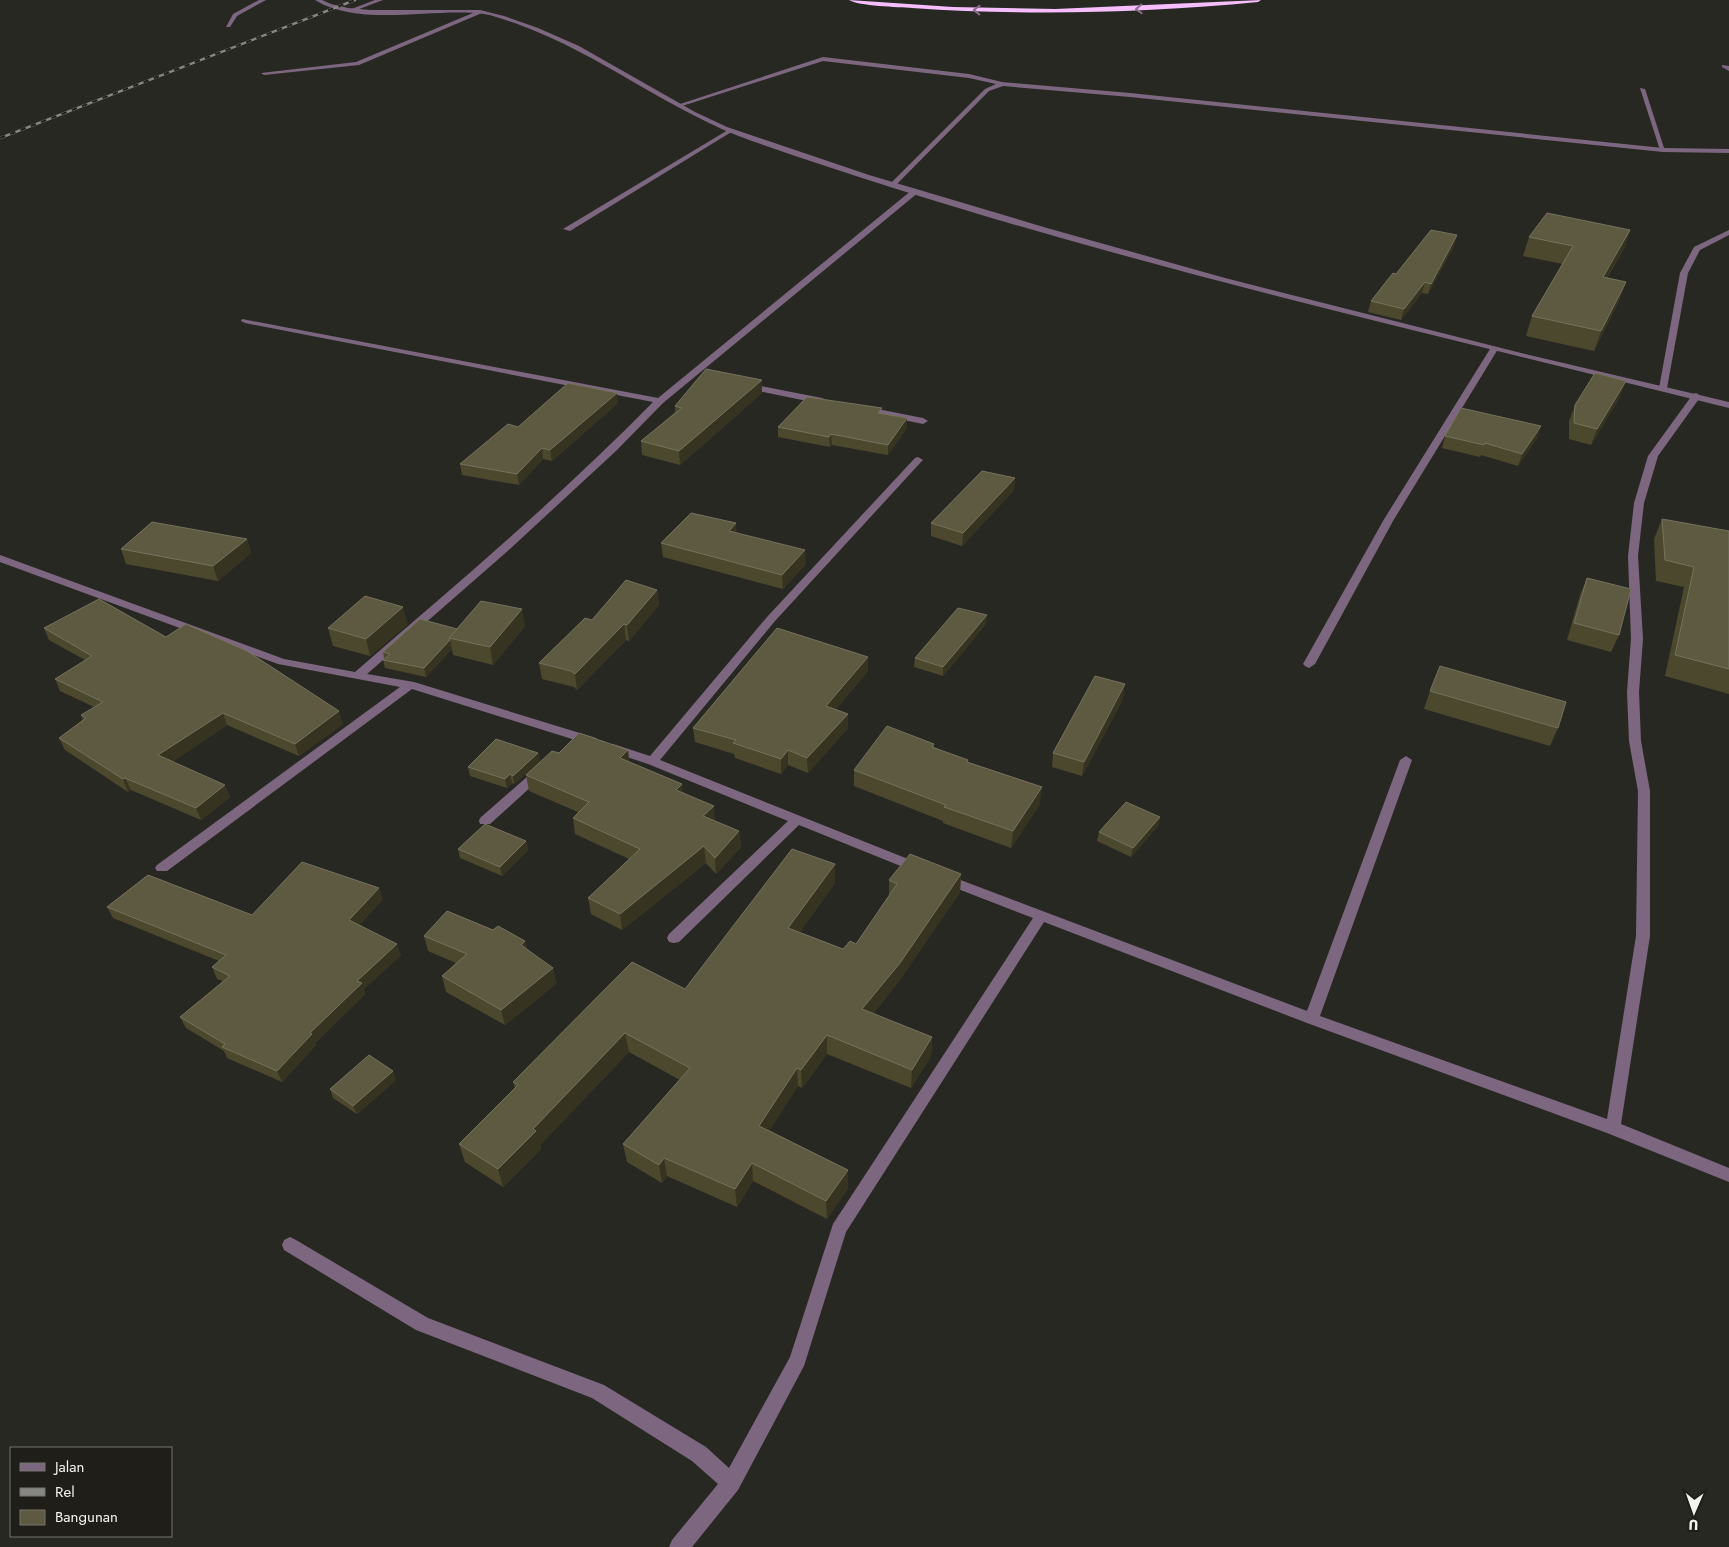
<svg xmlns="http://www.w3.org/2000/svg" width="1729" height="1547" font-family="Jost,sans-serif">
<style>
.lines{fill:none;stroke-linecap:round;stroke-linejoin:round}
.service{fill:#7d6780;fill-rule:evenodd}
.minor{fill:#7d6780;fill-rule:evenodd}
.tertiary{fill:#7d6780;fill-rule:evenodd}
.motorway{fill:#f6befe;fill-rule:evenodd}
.rail-casing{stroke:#868682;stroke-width:2.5}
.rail{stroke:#1f1e19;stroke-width:2;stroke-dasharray:5.5;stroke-linecap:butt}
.wall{fill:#4c482e}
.shaded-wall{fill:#363321}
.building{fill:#5e5a42;stroke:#75725d}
.oneway{stroke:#8a6e8c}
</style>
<rect width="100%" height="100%" fill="#282823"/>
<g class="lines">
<g class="service">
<polygon points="259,0 266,0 237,16 230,27 226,27 233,14"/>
<polygon points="375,0 383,0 354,11 349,10"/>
<polygon points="1722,65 1729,66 1729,71 1722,67"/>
<polygon points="1640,88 1645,89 1665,151 1660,150"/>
<polygon points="728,130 733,131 570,231 563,229"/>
</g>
<g class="minor">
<polygon points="480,10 482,13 359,65 264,75 261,73 356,62"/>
<polygon points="823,57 969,74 1002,82 1130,93 1663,148 1729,149 1729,153 1663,152 1130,97 1003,86 989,91 894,187 891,187 891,183 985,89 996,84 969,78 823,61 682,106 677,105"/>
<path d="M912 190 919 192 663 403 616 451 511 548 367 674 414 682 596 738 598 741 596 744H588L412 689 167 871H157L155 868 157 865 400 687 278 664 0 562V555L284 659 355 672C457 584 559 498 653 402L245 323 241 321 242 319 658 398Z"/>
<polygon points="1729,230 1729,235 1700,250 1688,273 1667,388 1666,390 1660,390 1659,388 1680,273 1694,247"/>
<polygon points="1494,346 1498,349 1393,521 1315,664 1309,668 1305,666 1303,664 1383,521 1490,349"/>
<polygon points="746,383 822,398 827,401 822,404 743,388 742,386"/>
<polygon points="1696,393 1701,396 1658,456 1644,503 1638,556 1643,639 1639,692 1641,741 1650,791 1650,936 1621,1124 1729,1168 1729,1182 1607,1133 1307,1023 1044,922 846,1232 804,1366 738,1490 692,1547 669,1547 672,1540 718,1484 692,1461 592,1398 416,1330 284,1250 282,1245 284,1240 290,1237 296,1240 428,1318 604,1385 706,1447 729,1468 790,1357 833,1224 1033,918 940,882 938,879 940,876 950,876 1307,1011 1400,760 1406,756 1412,760 1320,1016 1607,1119 1636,936 1638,791 1629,741 1627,692 1631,639 1628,556 1634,503 1648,456 1693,394"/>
<polygon points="867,407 923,418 928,421 923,424 864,412 862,410"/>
<polygon points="918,457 923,460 921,462 775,621 660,760 923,865 925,868 923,871 913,871 799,825 679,942 674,943 669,942 667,938 669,934 788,821 648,764 609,751 607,748 613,744 650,756 767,617 915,458"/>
<polygon points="539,769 543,770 545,773 543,776 490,824 480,824 479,821 480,818 535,770"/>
</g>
<path class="tertiary" d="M315 0H322L331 4 348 8 370 10H480L504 16 538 28 579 46 695 112 727 127 869 175 1047 228 1225 278 1521 353 1729 402V408C1402 326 1071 253 752 141 670 112 602 55 520 25 508 21 496 16 484 14 434 7 360 28 315 0Z"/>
<path class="motorway" d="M849 0 953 7 1055 9 1261 0 1258 2C1143 13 1028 16 912 8 899 7 858 6 849 0Z"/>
<g class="rail-casing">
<polyline id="rail" points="0,138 355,0"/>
</g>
<use href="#rail" class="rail"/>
</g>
<g class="wall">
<polygon points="1630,230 1624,249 1607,278 1626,282 1619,301 1594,351 1526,336 1532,316 1563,264 1523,256 1529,237"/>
<polygon points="1454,246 1428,294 1422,293 1401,320 1368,312 1371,301 1396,274"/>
<polygon points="762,393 680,465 642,455 641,441 675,412 675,406"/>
<polygon points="1620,397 1591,445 1569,439 1569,421 1575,405"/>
<polygon points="618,403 552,461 543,459 519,485 462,475 460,464 518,427"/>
<polygon points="882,414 907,428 888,455 832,445 830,447 778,437 778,427"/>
<polygon points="1445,436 1537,438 1518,466 1481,455 1480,457 1442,448"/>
<polygon points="1015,478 1014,490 962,546 931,536 931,523"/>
<polygon points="1662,519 1729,531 1729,694 1665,676 1684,587 1656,581 1654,539"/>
<polygon points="737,533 806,564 783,589 663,557 661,543"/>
<polygon points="247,539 251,553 218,581 126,564 121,549"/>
<polygon points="1587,578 1619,635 1611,652 1567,640 1580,595"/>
<polygon points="657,590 659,605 629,641 626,640 577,690 574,687 542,679 539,663"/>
<polygon points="408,624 370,656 333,646 328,628"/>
<polygon points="986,624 943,676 914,667 915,658"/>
<polygon points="525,626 493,665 453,655 452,649 426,677 385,668 383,660 384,658 383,652 457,629"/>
<polygon points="44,628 166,637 343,724 299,756 227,725 172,762 230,797 201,820 131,790 128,792 65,750 59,738 83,721 81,715 94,707 60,691 55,679 85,660 49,640"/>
<polygon points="868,657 868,671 836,709 848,714 848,728 808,773 788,765 781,774 735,758 734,754 695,742 693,728"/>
<polygon points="1430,691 1558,728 1550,746 1424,709"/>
<polygon points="1123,699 1082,776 1052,767 1053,753"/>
<polygon points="934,744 934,748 968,762 1040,804 1011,848 943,823 943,821 854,786 854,770"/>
<polygon points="538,753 540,762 514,784 512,783 507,788 470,776 468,767"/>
<polygon points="559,753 629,762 683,792 715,821 739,831 741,847 716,874 706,863 622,930 591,914 588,898 629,859 575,834 573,818 578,812 529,791 526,775"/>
<polygon points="1160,817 1158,826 1131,857 1097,841 1099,832"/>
<polygon points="526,841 528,850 502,876 460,858 458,849"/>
<polygon points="961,874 960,892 899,981 873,1014 932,1037 931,1056 911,1088 827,1054 802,1088 798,1086 769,1130 848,1170 848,1188 827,1219 753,1181 737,1207 667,1176 662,1183 627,1162 623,1144 680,1080 629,1052 540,1145 541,1149 503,1187 465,1162 459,1144 515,1089 513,1082 685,989 835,883 799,933 843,949 856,944 889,896 889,880"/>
<polygon points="383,899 359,925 401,955 364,989 365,994 316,1042 316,1045 282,1082 227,1058 224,1051 186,1028 180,1017 223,981 217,979 212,967 219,961 113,918 107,907 252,915"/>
<polygon points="493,930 525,941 527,949 553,968 556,984 505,1025 446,992 442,976 456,963 428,951 424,936"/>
<polygon points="396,1080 357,1114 333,1098 330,1089"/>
</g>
<g class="shaded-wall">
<polygon points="1630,230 1624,249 1596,296 1603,277"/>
<polygon points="1457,235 1454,246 1428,294 1431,284"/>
<polygon points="1425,282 1422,293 1401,320 1404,309"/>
<polygon points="1626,282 1619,301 1594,351 1601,331"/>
<polygon points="762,380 762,393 680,465 679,451"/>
<polygon points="1626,381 1620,397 1591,445 1597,429"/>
<polygon points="617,393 618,403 552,461 550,450"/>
<polygon points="907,418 907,428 888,455 888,445"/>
<polygon points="1541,426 1537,438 1518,466 1522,454"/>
<polygon points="831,434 832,445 830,447 829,437"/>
<polygon points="542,448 543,459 519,485 517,474"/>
<polygon points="1015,478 1014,490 962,546 963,533"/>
<polygon points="736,523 737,537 729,531"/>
<polygon points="247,539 251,553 218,581 213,566"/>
<polygon points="805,550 806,564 783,589 782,575"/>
<polygon points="657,590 659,605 629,641 627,625"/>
<polygon points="403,607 408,624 370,656 366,639"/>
<polygon points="522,609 525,626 493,665 490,647"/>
<polygon points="987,615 986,624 943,676 943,667"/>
<polygon points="624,624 626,640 577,690 575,674"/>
<polygon points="450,640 452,649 426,677 424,668"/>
<polygon points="868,657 868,671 826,721 826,706"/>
<polygon points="1125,684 1123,699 1082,776 1084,762"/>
<polygon points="339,711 343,724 299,756 295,744"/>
<polygon points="223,713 227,725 163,768 158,755"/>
<polygon points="848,714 848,728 808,773 807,758"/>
<polygon points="628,750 630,766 620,758"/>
<polygon points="788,750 788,765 781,774 781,759"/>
<polygon points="538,753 540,762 514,784 513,776"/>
<polygon points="510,774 512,783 507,788 505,779"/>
<polygon points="125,778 131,790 128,792 123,779"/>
<polygon points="682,784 684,800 676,790"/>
<polygon points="225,785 230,797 201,820 196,808"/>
<polygon points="1042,787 1040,804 1011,848 1013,831"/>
<polygon points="714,806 715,822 703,816"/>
<polygon points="1160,817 1158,826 1131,857 1133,848"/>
<polygon points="739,831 741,847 716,874 715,858"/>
<polygon points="526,841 528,850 502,876 500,867"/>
<polygon points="704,846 706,863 622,930 620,914"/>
<polygon points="835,864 835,883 789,947 788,928"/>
<polygon points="961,874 960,892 899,981 862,1028 862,1009"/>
<polygon points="379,888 383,899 353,931 349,920"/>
<polygon points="525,941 529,957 521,945"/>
<polygon points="397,944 401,955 364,989 365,994 316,1042 316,1045 282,1082 277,1071 310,1033 357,981"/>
<polygon points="553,968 556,984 505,1025 501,1010"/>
<polygon points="625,1033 629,1052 540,1145 541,1149 503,1187 498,1169 533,1129"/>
<polygon points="827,1035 827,1054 802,1088 801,1070"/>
<polygon points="932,1037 931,1056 911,1088 912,1070"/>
<polygon points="797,1068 798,1086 761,1144 759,1126"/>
<polygon points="393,1071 396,1080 357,1114 353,1106"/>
<polygon points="664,1158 667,1176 662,1183 659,1165"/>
<polygon points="752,1163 753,1181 737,1207 735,1189"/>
<polygon points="848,1170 848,1188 827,1219 826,1201"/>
</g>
<g class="building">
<polygon points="1547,213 1630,230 1603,277 1626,282 1601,331 1532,316 1573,246 1529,237"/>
<polygon points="1431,230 1457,235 1431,284 1425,282 1404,309 1371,301 1393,273 1396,274"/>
<polygon points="706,369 762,380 679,451 641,441 682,408 675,406"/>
<polygon points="1595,373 1626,381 1597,429 1574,423 1575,405"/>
<polygon points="568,383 617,393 550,450 542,448 517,474 460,464 508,424 518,427"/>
<polygon points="807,397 882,408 878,413 907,418 888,445 831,434 829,437 778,427"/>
<polygon points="1461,408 1541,426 1522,454 1485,443 1484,445 1445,436"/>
<polygon points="982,471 1015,478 963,533 931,523"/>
<polygon points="691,513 736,523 729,531 805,550 782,575 661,543"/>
<polygon points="1662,519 1729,531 1729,669 1675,655 1694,567 1665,560"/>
<polygon points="152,522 247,539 213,566 121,549"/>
<polygon points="1587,578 1631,589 1619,635 1574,623"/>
<polygon points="626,580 657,590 627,625 624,624 575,674 571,671 539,663 585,618 592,620"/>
<polygon points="365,596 403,607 366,639 328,628"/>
<polygon points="99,599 166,637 186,624 247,651 339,711 295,744 223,713 158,755 225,785 196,808 125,778 123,779 59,738 86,718 81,715 103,702 55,679 92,656 44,628"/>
<polygon points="481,601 522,609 490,647 449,638"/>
<polygon points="958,608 987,615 943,667 915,658"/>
<polygon points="420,619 457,629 449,638 450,640 424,668 383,660 390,654 383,652"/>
<polygon points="777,628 868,657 826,706 848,714 807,758 788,750 781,759 733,743 736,740 693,728"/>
<polygon points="1440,666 1566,702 1558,728 1430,691"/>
<polygon points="1095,676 1125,684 1084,762 1053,753"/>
<polygon points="887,726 934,744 932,747 968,760 967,762 1042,787 1013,831 944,807 946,805 854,770"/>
<polygon points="579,733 628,750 620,758 682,784 676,790 714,806 703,816 739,831 715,858 704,846 620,914 588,898 640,849 573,818 589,802 526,775 552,751 559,753"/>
<polygon points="496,739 538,753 513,776 510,774 505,779 468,767"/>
<polygon points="1126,802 1160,817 1133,848 1099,832"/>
<polygon points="485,824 526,841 500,867 458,849"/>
<polygon points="792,849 835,864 788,928 843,949 850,941 856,944 897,884 889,880 910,854 961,874 900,963 862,1009 932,1037 912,1070 827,1035 801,1070 797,1068 759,1126 848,1170 826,1201 752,1163 735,1189 664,1158 659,1165 623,1144 690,1068 625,1033 533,1129 536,1131 498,1169 459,1144 518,1085 513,1082 632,962 685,989"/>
<polygon points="302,862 379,888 349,920 397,944 357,981 362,983 310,1033 312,1034 277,1071 222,1047 225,1044 180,1017 230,976 212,967 226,955 107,907 148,875 252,915"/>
<polygon points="447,911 493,930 498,926 525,941 521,945 553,968 501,1010 442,976 467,954 424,936"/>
<polygon points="369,1055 393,1071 353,1106 330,1089"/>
</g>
<defs><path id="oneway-chevron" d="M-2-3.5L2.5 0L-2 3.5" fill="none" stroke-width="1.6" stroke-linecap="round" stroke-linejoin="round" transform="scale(1.25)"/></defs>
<g class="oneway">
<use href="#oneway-chevron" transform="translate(1139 9) rotate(177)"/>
<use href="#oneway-chevron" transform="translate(977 10) rotate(-178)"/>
</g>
<rect x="10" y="1447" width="162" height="90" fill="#1f1e19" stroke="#74736f"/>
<rect x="20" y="1463" width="25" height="8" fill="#7d6780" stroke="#74736f"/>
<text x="55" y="1472" font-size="15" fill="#f3f3ef">Jalan</text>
<rect x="20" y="1488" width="25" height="8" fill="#868682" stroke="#74736f"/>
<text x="55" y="1497" font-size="15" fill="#f3f3ef">Rel</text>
<rect x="20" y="1510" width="25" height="15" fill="#5e5a42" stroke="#74736f"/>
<text x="55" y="1522" font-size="15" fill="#f3f3ef">Bangunan</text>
<g transform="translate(1694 1512) rotate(182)" stroke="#1f1e19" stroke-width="4" paint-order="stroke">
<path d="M0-4L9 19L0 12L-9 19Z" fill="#f3f3ef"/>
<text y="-8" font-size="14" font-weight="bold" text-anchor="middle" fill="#f3f3ef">U</text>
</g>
</svg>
